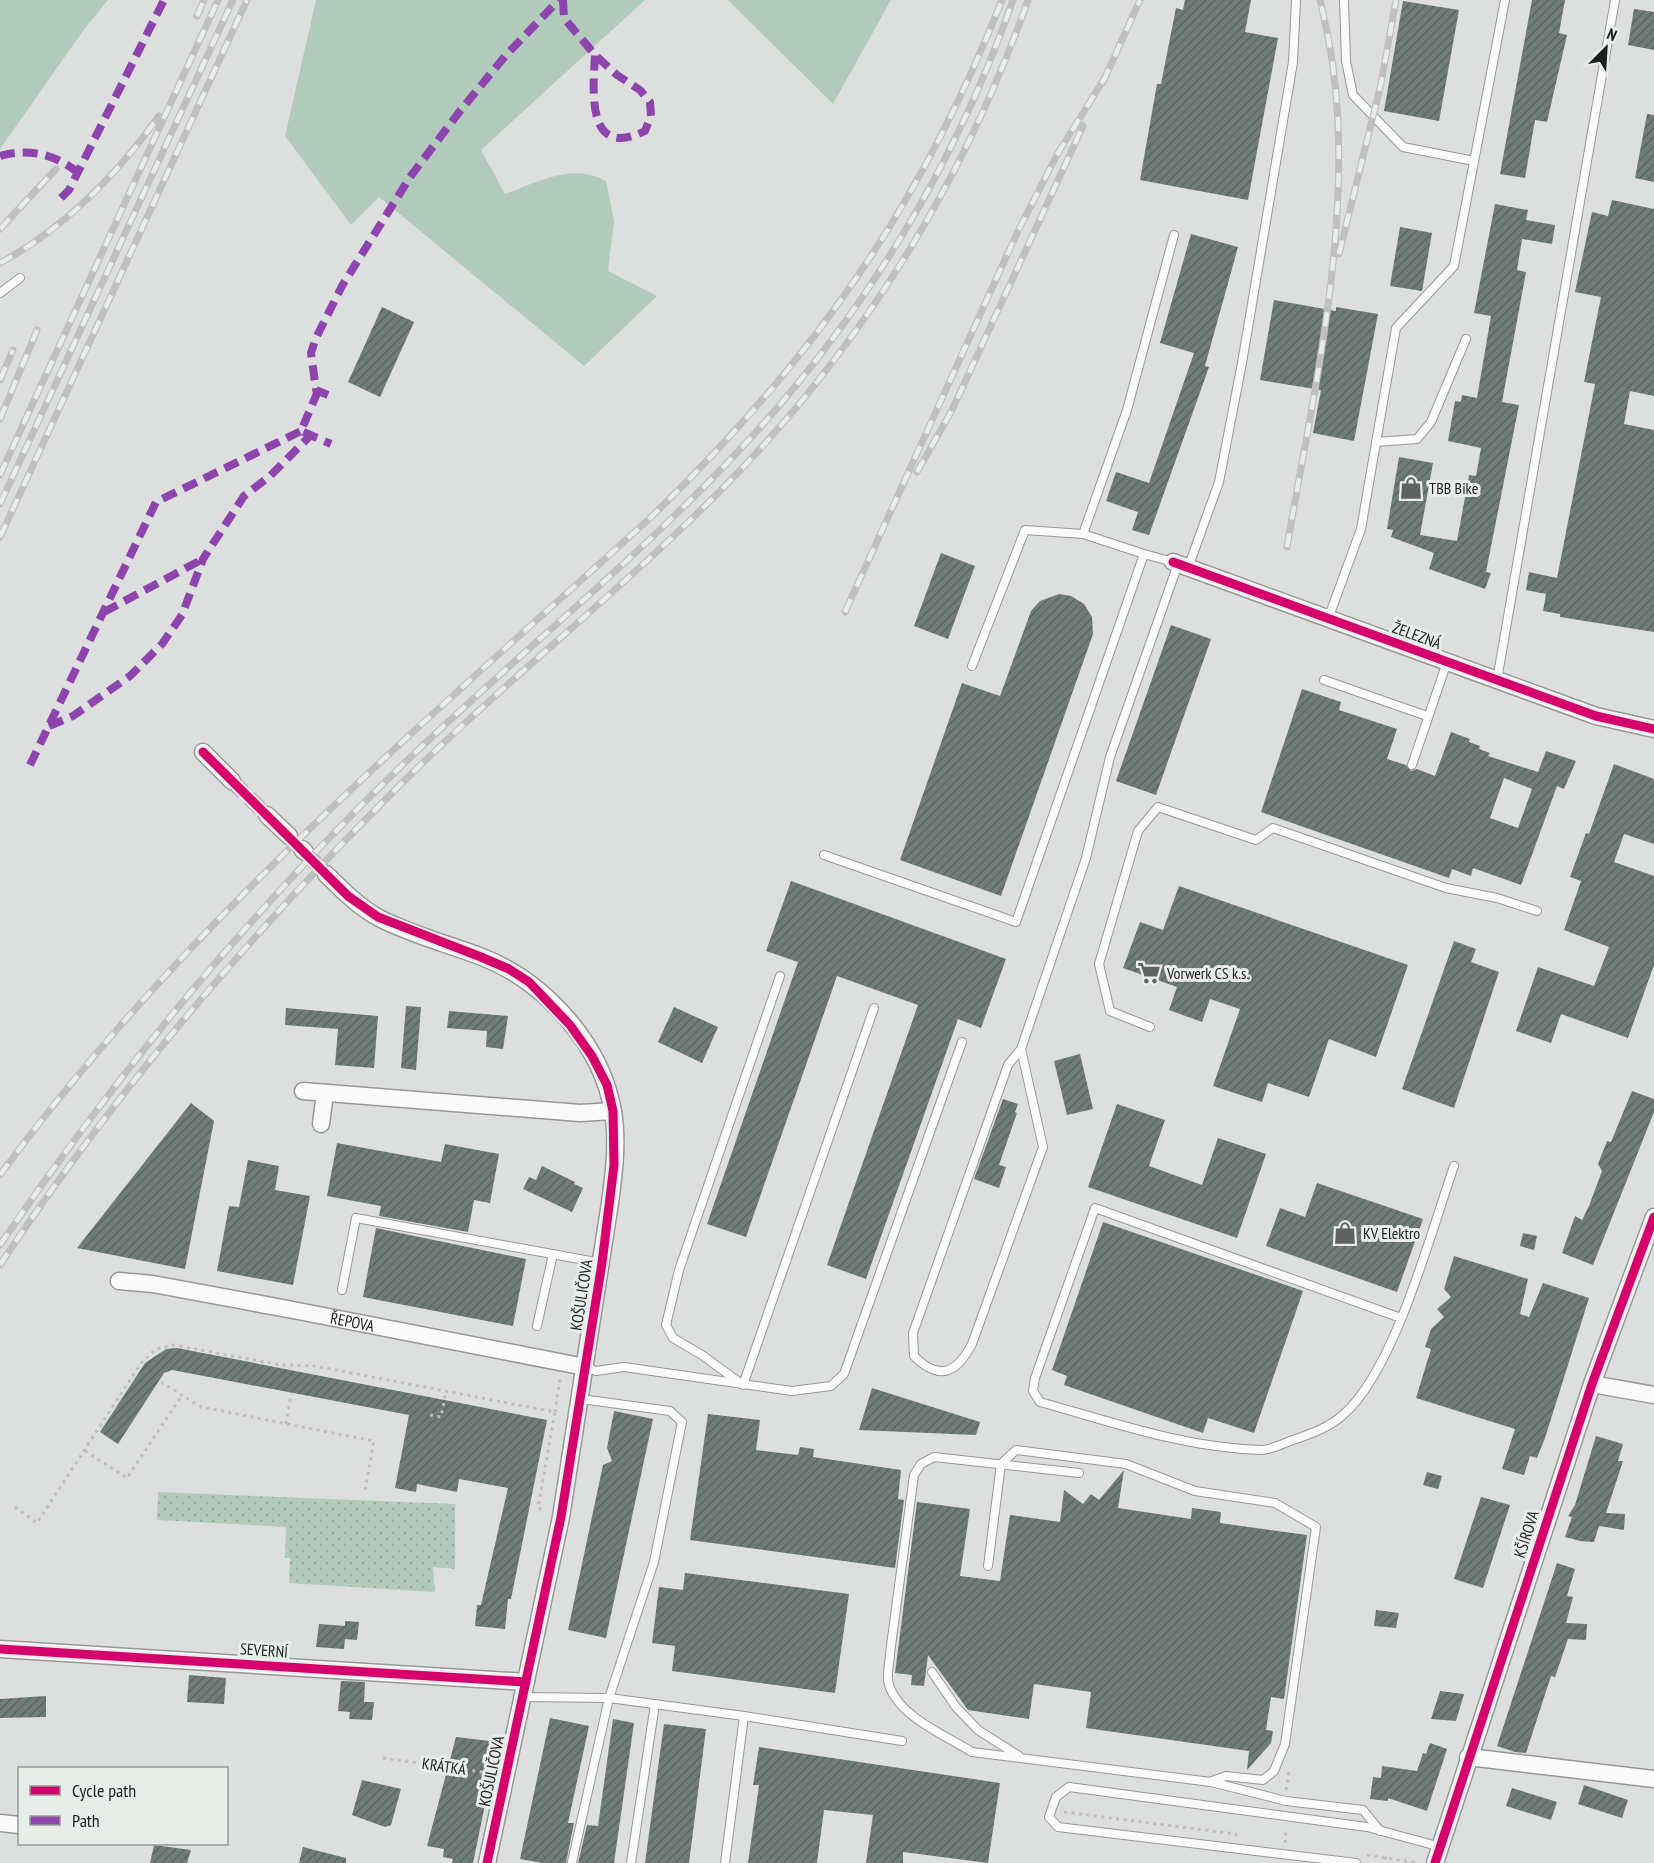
<svg xmlns="http://www.w3.org/2000/svg" width="1654" height="1863" font-family="'PT Sans Narrow',sans-serif">
<style>
.grass{fill:#b2cabc}
.garden{fill:url(#garden-dots)}
.building{fill:url(#building-hatch);fill-rule:evenodd}
.lines{fill:none;stroke-linecap:round;stroke-linejoin:round}
.street-tunnel{stroke:#b6b8b7;stroke-width:16;stroke-dasharray:16 8;stroke-linecap:butt}
.lane-casing{stroke:#969897;stroke-width:10}
.street-casing{stroke:#969897;stroke-width:19}
.path{stroke:#bdbdbd;stroke-width:3;stroke-dasharray:3 4.5;stroke-linecap:butt}
.lane{stroke:#fafafa;stroke-width:8}
.street{stroke:#fafafa;stroke-width:16}
.rail-casing{stroke:#bebfbe;stroke-width:7}
.rail{stroke:#e9edea;stroke-width:4.5;stroke-dasharray:14;stroke-linecap:butt}
.quiet{stroke:#8e44ad;stroke-width:8;stroke-dasharray:15 8;stroke-linecap:butt}
.cycleway-casing{stroke:#e9edea;stroke-width:13}
.cycleway{stroke:#d6006c;stroke-width:9}
.labels{text-anchor:middle;dominant-baseline:central;stroke-width:6;stroke-linejoin:round;paint-order:stroke}
.poi-label{font-size:16px;fill:#1c1e1d;stroke:#e9edea;text-anchor:start}
.street-label{font-size:16px;fill:#1c1e1d;stroke:#e9edea}
</style>
<defs>
<pattern id="garden-dots" width="8" height="8" patternUnits="userSpaceOnUse" patternTransform="scale(1.5)"><rect width="8" height="8" fill="#b2cabc"/><path d="M2 2h.1M6 6h.1" fill="none" stroke="#98ada1" stroke-width="1.8" stroke-linecap="round"/></pattern>
<pattern id="building-hatch" width="6" height="6" patternUnits="userSpaceOnUse" patternTransform="scale(1.5)"><rect width="6" height="6" fill="#6f7c77"/><path d="M-1 1l2-2M0 6l6-6M5 7l2-2" fill="none" stroke="#5a6561"/></pattern>
</defs>
<rect width="100%" height="100%" fill="#dddfde"/>
<g class="grass">
<polygon points="0,0 108,0 85,28 0,149"/>
<path d="M316 0H645L481 150 505 194C538 182 572 162 606 181L614 221 608 271 657 296 584 366 379 197 351 225 285 136Z"/>
<polygon points="728,0 891,0 833,104"/>
</g>
<polygon class="garden" points="158,1492 455,1504 455,1569 433,1567 435,1592 289,1583 290,1558 285,1558 286,1527 157,1520"/>
<g class="building">
<polygon points="1185,0 1251,0 1245,32 1278,38 1248,200 1140,180 1157,84 1161,84 1176,8 1183,10"/>
<polygon points="1532,0 1565,0 1559,33 1567,35 1547,122 1535,120 1525,178 1500,174"/>
<polygon points="1403,1 1459,10 1439,121 1384,111"/>
<polygon points="1634,9 1654,12 1654,50 1628,45"/>
<polygon points="1647,114 1654,115 1654,182 1635,178"/>
<polygon points="1612,200 1654,209 1654,396 1630,391 1624,424 1654,430 1654,632 1560,617 1560,614 1543,611 1546,594 1526,590 1529,572 1557,578 1595,384 1584,382 1601,297 1575,292 1592,212 1608,216"/>
<polygon points="1495,204 1528,210 1526,220 1555,225 1552,244 1522,239 1517,270 1526,272 1502,402 1519,405 1486,572 1491,573 1485,589 1429,569 1434,553 1391,537 1393,530 1387,529 1399,457 1433,463 1420,535 1457,541 1469,475 1476,476 1481,448 1448,441 1455,401 1461,402 1462,395 1477,398 1491,316 1474,313"/>
<polygon points="1400,227 1432,233 1422,291 1390,286"/>
<polygon points="1191,234 1238,247 1205,366 1209,367 1149,535 1132,530 1138,512 1106,501 1116,472 1149,483 1194,353 1160,343"/>
<polygon points="1274,300 1336,311 1336,307 1378,314 1354,441 1313,433 1321,390 1260,380"/>
<polygon points="382,307 414,322 380,397 348,382"/>
<polygon points="941,553 975,566 948,639 914,626"/>
<polygon points="1059,594 1071,596 1084,604 1092,617 1093,634 1001,896 900,860 962,683 1000,696 1031,611 1040,601"/>
<polygon points="1171,625 1211,639 1156,795 1116,781"/>
<path d="M1302 689 1341 702 1339 710 1397 729 1387 759 1406 765 1411 771 1417 769 1435 776 1451 732 1470 739 1469 742 1480 746 1479 749 1490 753 1488 756 1538 772 1546 751 1576 761 1564 789 1557 786 1521 885 1473 868 1471 876 1452 869 1449 878 1261 812ZM1504 778 1532 789 1518 828 1490 818Z"/>
<polygon points="1614,764 1654,779 1654,844 1624,834 1614,862 1654,876 1654,965 1628,1038 1561,1014 1551,1043 1516,1031 1538,967 1594,986 1609,947 1564,930 1581,881 1570,877 1586,833 1589,834"/>
<polygon points="791,881 1006,959 981,1028 958,1019 866,1279 827,1265 918,1005 837,976 746,1237 707,1224 798,962 766,951"/>
<polygon points="1179,886 1408,965 1376,1057 1329,1039 1309,1097 1268,1083 1262,1102 1213,1086 1240,1009 1210,999 1202,1022 1169,1010 1177,987 1123,968 1140,922 1163,930"/>
<polygon points="1454,941 1476,949 1471,962 1499,972 1454,1108 1402,1089"/>
<polygon points="406,1006 421,1007 416,1070 401,1068"/>
<polygon points="674,1007 718,1027 702,1063 658,1042"/>
<polygon points="286,1008 378,1016 374,1068 335,1065 338,1029 285,1025"/>
<polygon points="449,1011 508,1016 503,1049 486,1047 487,1031 447,1028"/>
<polygon points="1080,1054 1093,1109 1067,1115 1054,1061"/>
<polygon points="1632,1091 1654,1099 1654,1112 1593,1265 1562,1253 1575,1216 1582,1220 1589,1206 1602,1171 1598,1164 1607,1141 1611,1142"/>
<polygon points="1003,1099 1018,1104 1015,1112 1017,1113 999,1165 1006,1167 999,1188 974,1179"/>
<polygon points="191,1103 214,1121 185,1269 77,1248"/>
<polygon points="1117,1104 1165,1120 1149,1166 1202,1185 1218,1138 1266,1154 1237,1238 1088,1187"/>
<polygon points="337,1143 441,1162 445,1144 499,1154 490,1203 474,1200 468,1232 379,1216 381,1206 327,1196"/>
<polygon points="248,1160 279,1166 275,1190 310,1196 293,1285 217,1271 229,1206 239,1207"/>
<polygon points="542,1166 575,1182 574,1184 583,1188 572,1212 523,1189 529,1177 536,1180"/>
<polygon points="1317,1183 1423,1219 1397,1292 1266,1246 1280,1208 1305,1217"/>
<polygon points="1103,1222 1303,1291 1254,1433 1208,1418 1203,1433 1064,1385 1067,1376 1052,1370"/>
<polygon points="376,1228 526,1259 513,1326 363,1297"/>
<polygon points="1523,1233 1537,1236 1534,1250 1520,1246"/>
<polygon points="1454,1256 1528,1279 1520,1314 1529,1317 1543,1283 1589,1298 1545,1438 1537,1458 1530,1456 1524,1475 1502,1469 1515,1429 1416,1398 1431,1349 1425,1347 1431,1329 1444,1317 1437,1309 1451,1297 1444,1289"/>
<polygon points="177,1348 547,1420 511,1599 508,1599 505,1629 475,1626 477,1605 481,1605 508,1488 459,1479 457,1492 417,1484 416,1492 395,1488 409,1415 172,1370 164,1373 118,1444 100,1432 145,1363 166,1349"/>
<polygon points="872,1388 980,1422 976,1435 859,1430"/>
<polygon points="614,1411 653,1419 606,1638 568,1630 603,1465 612,1461 607,1448"/>
<polygon points="708,1414 760,1420 756,1450 798,1455 800,1447 814,1449 813,1457 901,1470 898,1499 904,1500 895,1568 690,1540"/>
<polygon points="1596,1436 1623,1444 1618,1461 1623,1461 1606,1513 1625,1514 1624,1530 1599,1526 1594,1542 1580,1541 1565,1537 1572,1517 1568,1516 1575,1505"/>
<polygon points="1124,1470 1118,1508 1191,1519 1192,1508 1221,1512 1220,1523 1307,1535 1284,1699 1271,1697 1266,1730 1273,1731 1271,1743 1247,1770 1249,1751 1086,1728 1091,1692 1034,1684 1029,1719 968,1710 928,1655 924,1686 911,1685 912,1675 895,1673 917,1502 970,1509 960,1576 1000,1581 1010,1515 1060,1522 1064,1490 1083,1504 1091,1494 1099,1500"/>
<polygon points="1427,1472 1442,1476 1438,1489 1423,1485"/>
<polygon points="1481,1497 1510,1505 1483,1588 1454,1579"/>
<polygon points="1557,1563 1575,1569 1567,1596 1573,1597 1566,1623 1587,1624 1586,1640 1568,1639 1555,1677 1551,1676 1526,1753 1515,1752 1497,1746"/>
<polygon points="685,1573 849,1594 835,1693 672,1671 675,1646 652,1643 659,1587 683,1590"/>
<polygon points="1376,1610 1399,1613 1396,1628 1374,1626"/>
<polygon points="345,1621 359,1622 357,1640 345,1639 344,1649 316,1647 319,1624 345,1626"/>
<polygon points="189,1675 226,1678 224,1704 187,1702"/>
<polygon points="341,1681 365,1682 364,1702 374,1702 372,1720 349,1719 350,1712 338,1711"/>
<polygon points="1440,1691 1464,1694 1456,1721 1431,1719"/>
<polygon points="46,1696 46,1717 0,1718 0,1699"/>
<polygon points="550,1718 589,1726 568,1823 574,1823 566,1863 542,1863 520,1859"/>
<polygon points="613,1719 634,1723 614,1863 578,1863 587,1825 598,1826"/>
<polygon points="664,1724 706,1729 689,1863 645,1863"/>
<polygon points="456,1737 498,1742 473,1863 452,1863 453,1859 443,1857 444,1849 427,1846"/>
<polygon points="1430,1743 1447,1749 1427,1811 1388,1798 1388,1801 1370,1799 1373,1777 1381,1778 1382,1766 1417,1771 1423,1753 1426,1754"/>
<polygon points="759,1747 1000,1783 988,1863 903,1852 903,1863 866,1863 873,1815 824,1810 817,1863 748,1863 759,1785 753,1785"/>
<polygon points="362,1780 401,1789 391,1825 385,1827 352,1815"/>
<polygon points="1584,1785 1628,1800 1622,1818 1578,1804"/>
<polygon points="1512,1788 1557,1802 1551,1820 1506,1806"/>
<polygon points="154,1845 191,1850 187,1863 150,1863"/>
<polygon points="303,1847 346,1858 346,1863 299,1863"/>
</g>
<g class="lines">
<g class="street-tunnel">
<polyline points="232,781 267,815"/>
<polyline points="305,852 326,874"/>
</g>
<g class="lane-casing">
<g id="lane">
<polyline points="1344,0 1346,61 1353,95 1403,147 1474,161"/>
<polyline points="0,293 20,278"/>
<polyline points="1376,442 1417,439 1431,422 1466,339"/>
<polyline points="1083,534 1127,410 1174,235"/>
<polyline points="1188,568 1219,482 1242,363 1293,62 1296,0"/>
<polyline points="1328,619 1361,529 1396,328 1454,266 1505,0"/>
<polyline points="972,666 1025,530 1083,534 1144,554"/>
<polyline points="1324,680 1427,716"/>
<polyline points="1497,680 1615,0"/>
<polyline points="1412,765 1447,662"/>
<polyline points="824,855 1016,922 1144,554 1173,562"/>
<polyline points="780,976 679,1270 666,1325 673,1338 702,1355 743,1385 874,1008"/>
<polyline points="1150,1027 1110,1011 1099,964 1138,831 1158,807 1256,840 1273,828 1446,888 1497,898 1537,911"/>
<path d="M1021 1049 1008 1065 913 1333 914 1356C939 1381 956 1374 972 1344L1043 1147 1021 1049 1086 858 1110 757 1178 564"/>
<polyline points="342,1290 356,1218 601,1263"/>
<path d="M1401 1318 1095 1208 1035 1378 1033 1391 1040 1402C1112 1422 1185 1448 1261 1450 1272 1450 1286 1442 1296 1439 1313 1433 1330 1427 1344 1414 1395 1369 1431 1232 1454 1166"/>
<polyline points="537,1326 553,1254"/>
<polyline points="585,1367 596,1371 624,1367 792,1391 831,1386 844,1374 962,1042"/>
<path d="M1079 1473 934 1457 921 1464 914 1475 890 1653C890 1661 887 1673 888 1681 895 1715 945 1735 972 1752L1211 1782 1286 1801 1363 1810 1380 1831"/>
<polyline points="988,1566 1001,1464 1016,1450 1126,1464 1195,1491 1275,1503 1316,1527 1285,1744 1274,1771 1263,1780 1226,1776 1212,1781"/>
<polyline points="932,1672 956,1707 978,1730 1019,1756"/>
<polyline points="523,1697 609,1698 744,1716 902,1741"/>
<polyline points="572,1862 609,1698 654,1562 682,1422 670,1411 581,1399"/>
<polyline points="631,1863 655,1704"/>
<polyline points="725,1863 744,1716"/>
<polyline points="1356,1863 1058,1827 1049,1817 1056,1797 1069,1787 1367,1827 1441,1847"/>
</g>
</g>
<g class="street-casing">
<g id="street">
<polyline points="1173,562 1596,716 1654,729"/>
<polyline points="203,752 232,781"/>
<polyline points="267,815 289,836"/>
<polyline points="302,849 305,852"/>
<path d="M326 874C342 890 359 907 379 918 412 935 448 944 482 957 544 981 602 1044 613 1112 618 1141 614 1173 610 1203L561 1517 487 1863"/>
<polyline points="303,1091 580,1113 613,1111"/>
<polyline points="321,1124 325,1093"/>
<path id="s1" d="M119 1281 153 1284 293 1310 585 1367"/>
<polyline points="1592,1384 1654,1395"/>
<polyline points="0,1649 526,1682"/>
<polyline points="1468,1757 1654,1779"/>
<polyline points="0,1823 20,1825"/>
<polyline points="1435,1863 1592,1384 1654,1217"/>
</g>
</g>
<g class="path">
<polyline points="161,1382 201,1407 374,1441 365,1491"/>
<polyline points="555,1412 560,1378"/>
<polyline points="430,1415 441,1417 446,1391"/>
<polyline points="286,1424 291,1394"/>
<polyline points="85,1451 127,1478 182,1395"/>
<polyline points="15,1507 37,1523 141,1363 156,1349 174,1345 281,1365 315,1366 555,1412 538,1508 545,1510"/>
<polyline points="383,1758 489,1773"/>
<polyline points="1286,1790 1289,1772"/>
<polyline points="1064,1812 1236,1834 1236,1836"/>
<polyline points="1285,1843 1286,1829"/>
<polyline points="1367,1855 1418,1863"/>
<polyline points="1385,1857 1388,1863"/>
</g>
<use href="#lane" class="lane"/>
<use href="#street" class="street"/>
<g class="rail-casing">
<g id="rail">
<polyline points="197,16 204,0"/>
<polyline points="1103,82 1140,0"/>
<polyline points="0,229 56,169"/>
<polyline points="1339,254 1381,84 1396,0"/>
<path d="M0 263C65 228 116 176 159 116"/>
<polyline points="0,380 13,350"/>
<polyline points="0,419 37,330"/>
<polyline points="917,472 952,410 1083,126"/>
<polyline points="0,475 218,0"/>
<polyline points="0,504 233,0"/>
<polyline points="0,537 247,0"/>
<path d="M1287 547C1313 394 1354 223 1333 67 1330 45 1325 22 1320 0"/>
<polyline points="845,612 1018,231 1058,153 1106,76"/>
<path d="M0 1175C183 925 421 726 649 519 811 363 919 210 1002 0"/>
<path d="M0 1245C115 1076 244 919 390 777 506 663 636 562 746 443 864 315 956 164 1013 0"/>
<path d="M0 1265C115 1092 249 935 396 789 499 686 615 596 718 493 857 354 963 185 1028 0"/>
</g>
</g>
<use href="#rail" class="rail"/>
<g class="quiet">
<path d="M563 0 564 18 595 55 617 75 640 90 650 102 651 116 645 131C586 160 593 92 595 55"/>
<path d="M0 156C28 148 55 154 77 172"/>
<polyline points="61,198 69,190 164,0"/>
<polyline points="318,391 301,431 331,444"/>
<polyline points="328,395 316,390 311,353 315,340 342,286 410,177 460,111 506,55 559,0"/>
<polyline points="104,612 203,559"/>
<polyline points="49,726 73,716 130,676 162,644 182,615 203,559 244,496 270,476 311,435"/>
<polyline points="30,765 156,502 301,431"/>
</g>
<g class="cycleway-casing">
<g id="cycleway">
<polyline points="1173,562 1596,716 1654,729"/>
<polyline points="203,752 348,896 378,917 481,957 509,969 529,982 570,1025 592,1056 607,1085 613,1111 614,1165 602,1263 561,1517 487,1863"/>
<polyline points="0,1649 526,1682"/>
<polyline points="1435,1863 1592,1384 1654,1217"/>
</g>
</g>
<use href="#cycleway" class="cycleway"/>
</g>
<defs>
<g id="shop-bare" transform="scale(1.8)"><path d="M-5-2.5h2.3a2.7 3.5 0 0 1 5.4 0H5L5.5 6h-11ZM-1.5-2.5h3a1.5 2.3 0 0 0-3 0Z" fill="#606261" stroke="#e9edea" stroke-width="2.5" paint-order="stroke"/></g>
<g id="supermarket-bare" transform="scale(1.8)"><path d="M-6-5.5h2.5l.6 2H6L4.5 2H-2.5L-4.4-4H-6ZM-1.5 3.2a1.3 1.3 0 1 0 .1 0ZM3 3.2a1.3 1.3 0 1 0 .1 0Z" fill="#606261" stroke="#e9edea" stroke-width="2.5" paint-order="stroke"/></g>
</defs>
<g fill-rule="evenodd">
<use href="#shop-bare" x="1411" y="488"/>
<use href="#supermarket-bare" x="1149" y="973"/>
<use href="#shop-bare" x="1345" y="1233"/>
</g>
<g class="labels">
<g class="poi-label">
<text x="1429" y="488">TBB Bike</text>
<text x="1167" y="973">Vorwerk CS k.s.</text>
<text x="1363" y="1233">KV Elektro</text>
</g>
<g class="street-label">
<text transform="translate(1417 635) rotate(20)">ŽELEZNÁ</text>
<text transform="translate(581 1295) rotate(-81)">KOŠULIČOVA</text>
<text stroke="none"><textPath href="#s1" startOffset="237">ŘEPOVA</textPath></text>
<text transform="translate(1526 1534) rotate(-72)">KŠÍROVA</text>
<text transform="translate(264 1650) rotate(4)">SEVERNÍ</text>
<text transform="translate(444 1766) rotate(8)">KRÁTKÁ</text>
<text transform="translate(491 1771) rotate(-78)">KOŠULIČOVA</text>
</g>
</g>
<rect x="18" y="1767" width="210" height="78" fill="#e9edea" stroke="#979a98" stroke-width="1.5"/>
<rect x="30" y="1786" width="30" height="9" fill="#d6006c" stroke="#979a98" stroke-width="1.5"/>
<text x="72" y="1797" font-size="18" fill="#1c1e1d">Cycle path</text>
<rect x="30" y="1816" width="30" height="9" fill="#8e44ad" stroke="#979a98" stroke-width="1.5"/>
<text x="72" y="1827" font-size="18" fill="#1c1e1d">Path</text>
<g transform="translate(1606 48) rotate(24)" stroke="#e9edea" stroke-width="4.5" paint-order="stroke">
<path d="M0-4.5L10 22L0 15L-10 22Z" fill="#1c1e1d"/>
<text y="-9" font-size="16" font-weight="bold" text-anchor="middle" fill="#1c1e1d">N</text>
</g>
</svg>
